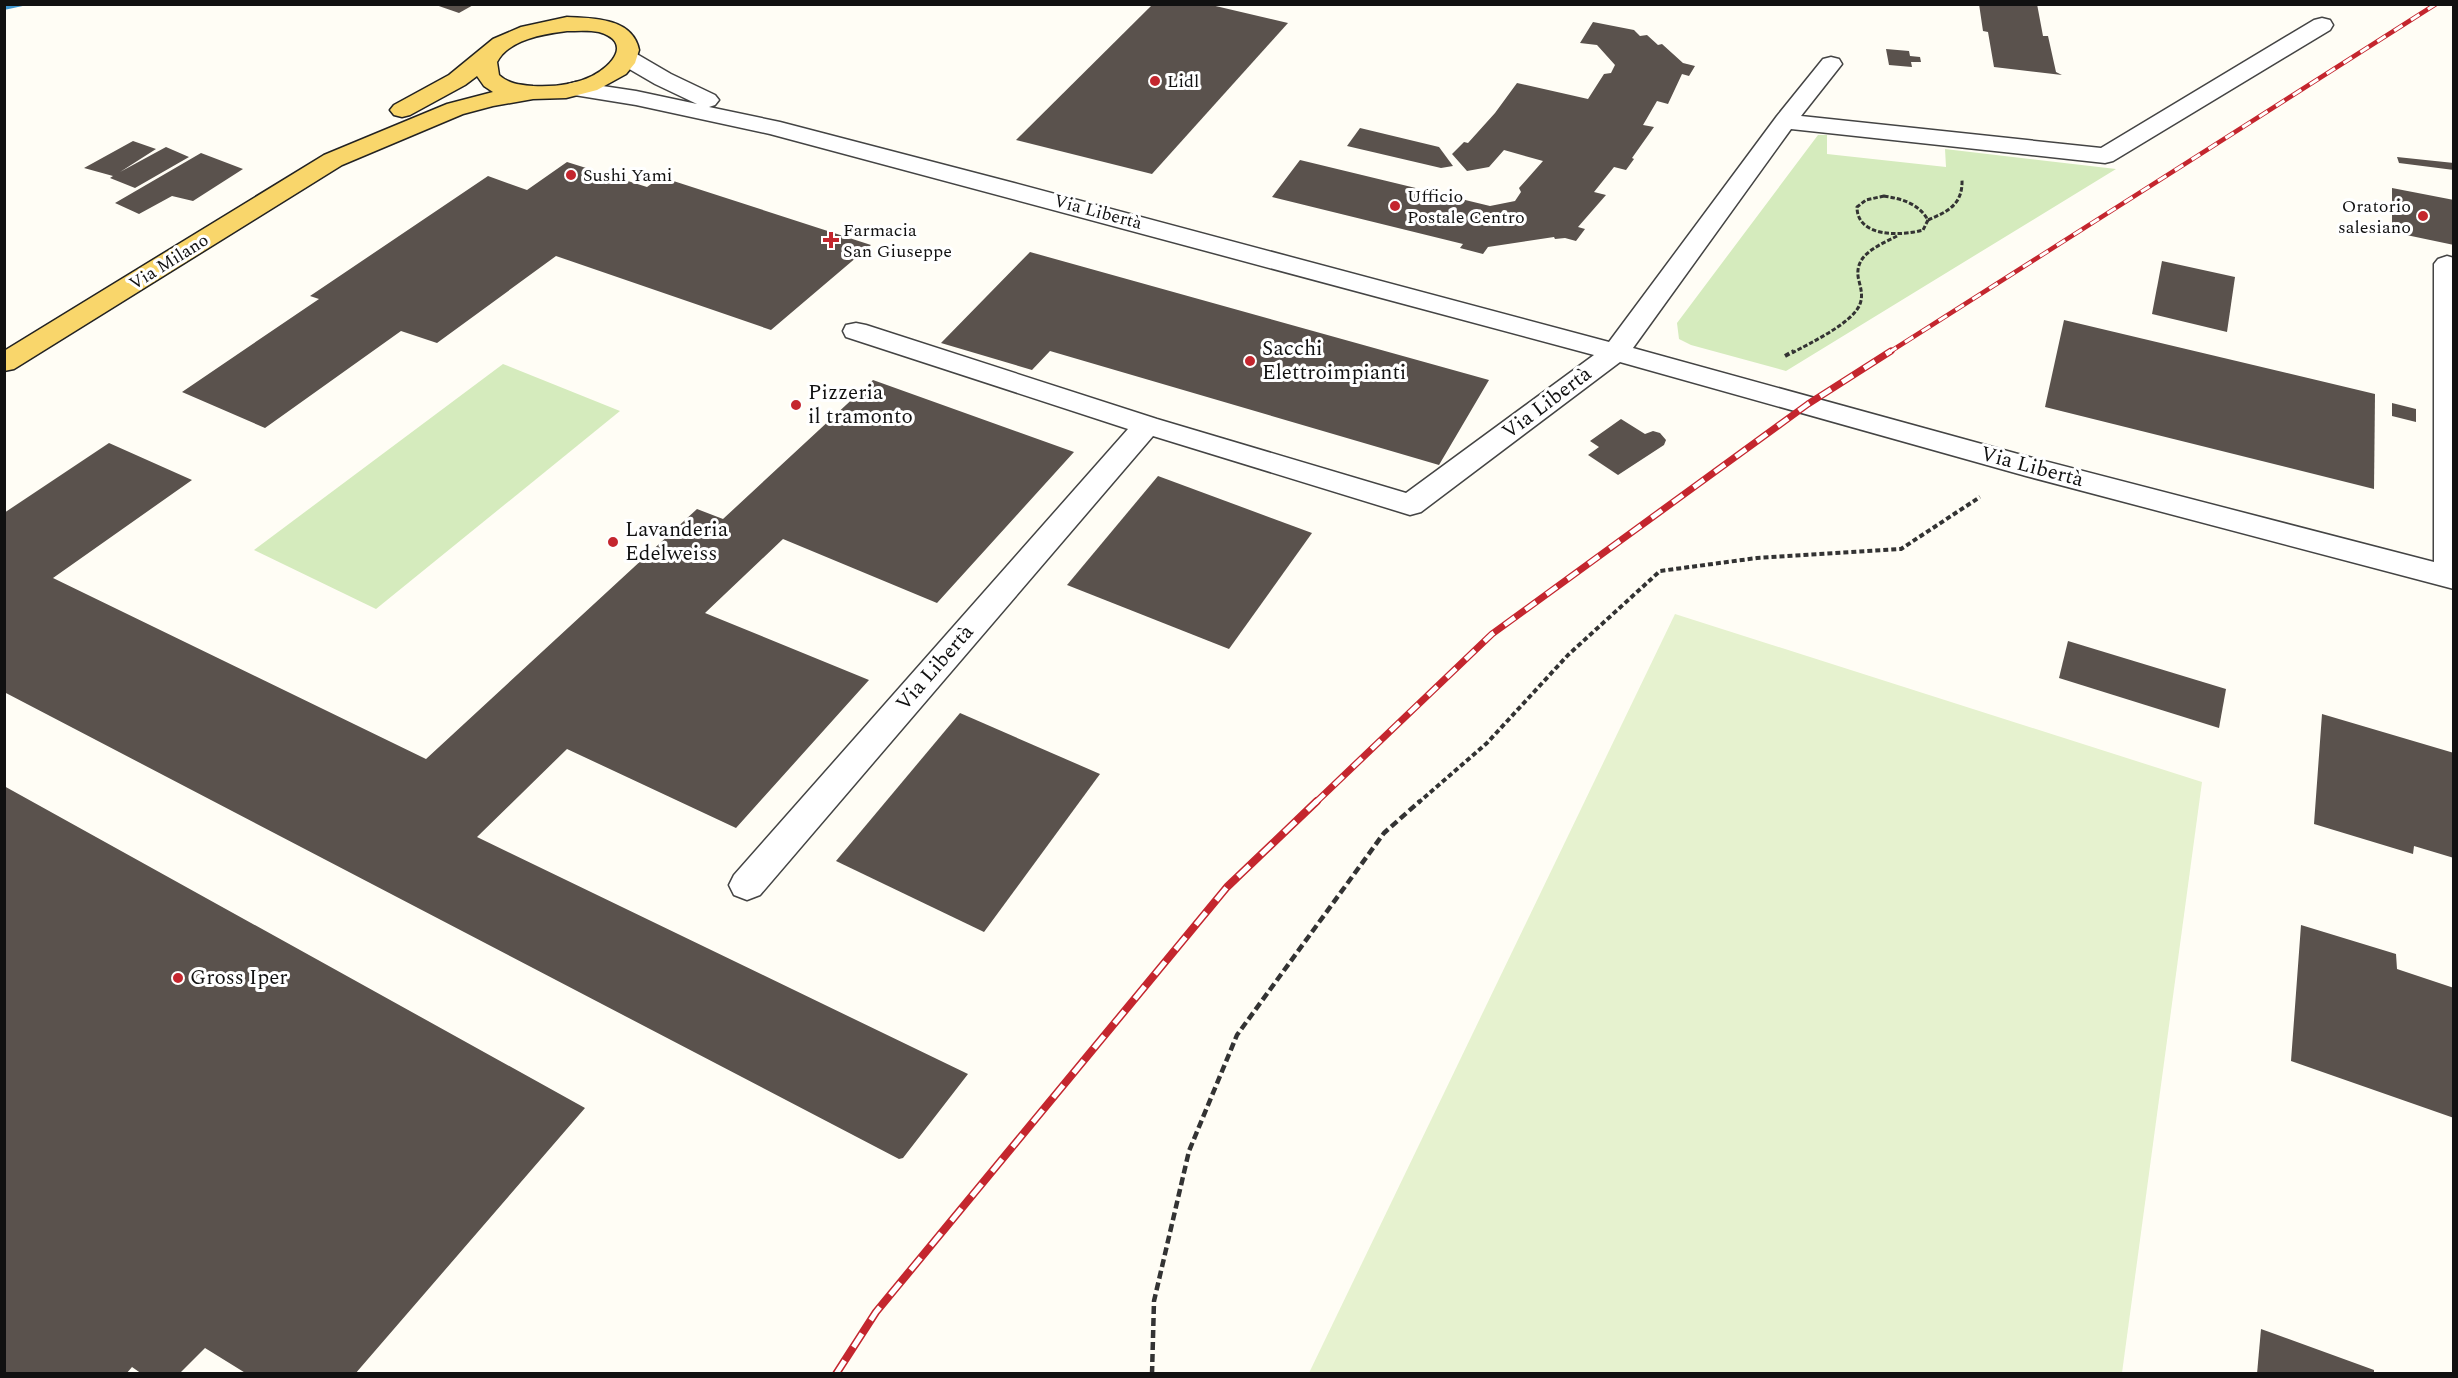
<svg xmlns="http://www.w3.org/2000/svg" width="2458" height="1378" font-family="Spectral,serif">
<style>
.green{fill:#d5ebbd}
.pitch{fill:#e6f2cf}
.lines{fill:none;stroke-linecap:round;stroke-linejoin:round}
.stream{fill:#3f96cf;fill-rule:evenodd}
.building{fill:#5a524d}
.minor-casing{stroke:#444;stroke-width:3}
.major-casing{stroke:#222;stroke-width:3}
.path-far2{stroke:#333;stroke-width:3;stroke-dasharray:4.5 2;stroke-linecap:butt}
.path-far1{stroke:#333;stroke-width:4;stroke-dasharray:5 3;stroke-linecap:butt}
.path{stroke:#333;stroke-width:4.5;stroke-dasharray:8 4;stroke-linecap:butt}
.minor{fill:#fff;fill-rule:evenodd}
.major{fill:#f9d66b;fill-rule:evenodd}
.rail-far2-casing{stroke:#c4262e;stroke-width:4.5}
.rail-far1-casing{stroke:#c4262e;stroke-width:7}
.rail-casing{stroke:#c4262e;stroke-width:8}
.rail-far2{stroke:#fff;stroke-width:3;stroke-dasharray:10;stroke-linecap:butt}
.rail-far1{stroke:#fff;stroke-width:4.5;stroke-dasharray:13;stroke-linecap:butt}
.rail{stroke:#fff;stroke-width:5;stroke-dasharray:16;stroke-linecap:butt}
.poi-dot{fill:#c4262e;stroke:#fff;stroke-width:2}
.labels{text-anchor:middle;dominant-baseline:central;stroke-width:6;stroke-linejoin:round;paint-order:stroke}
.far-poi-label{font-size:18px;fill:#111;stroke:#fff;text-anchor:start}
.far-street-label{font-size:18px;fill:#111;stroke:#fff}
.poi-label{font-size:21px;fill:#111;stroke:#fff;text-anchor:start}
.street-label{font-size:21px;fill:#111;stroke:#fff}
</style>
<rect width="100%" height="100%" fill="#fffdf5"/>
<g class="green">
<polygon points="1818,135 1827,135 1827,154 1946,167 1945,149 2116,169 1786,371 1691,345 1679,339 1677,323"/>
<polygon points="503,364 620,411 376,609 254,550"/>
</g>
<polygon class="pitch" points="1675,614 2202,782 2122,1373 1309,1373"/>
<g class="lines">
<polygon class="stream" points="4,4 32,4 4,10"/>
</g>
<g class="building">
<polygon points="433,4 475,4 459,13"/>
<polygon points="1153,4 1207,4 1288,23 1152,174 1016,140"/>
<polygon points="1979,4 2037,4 2043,36 2048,36 2056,72 2062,75 1994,67 1988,32 1983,31"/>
<polygon points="1593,22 1634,30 1640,36 1647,35 1658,45 1662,44 1683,63 1695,66 1689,76 1682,74 1668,104 1657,101 1643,125 1654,127 1632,158 1634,159 1626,170 1614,167 1594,192 1606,195 1578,227 1585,229 1576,241 1565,238 1555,239 1554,237 1488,247 1483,254 1460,248 1463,244 1272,197 1300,160 1490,206 1515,201 1521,192 1519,188 1543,161 1504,150 1489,167 1467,171 1452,154 1464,142 1468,143 1495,113 1517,83 1588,99 1604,74 1611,73 1615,65 1597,45 1580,43"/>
<polygon points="1886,49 1909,51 1910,56 1920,57 1921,62 1911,62 1912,67 1889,65"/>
<polygon points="1360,128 1439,147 1453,166 1441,168 1347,146"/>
<polygon points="133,141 156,149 120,172 166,147 189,157 135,188 110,178 113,176 84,168"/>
<polygon points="201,153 243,169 193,201 172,196 139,214 115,203"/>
<polygon points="2397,157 2454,163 2454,170 2399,163"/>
<polygon points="567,162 647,187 661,177 871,245 771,330 556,256 437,343 401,331 265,428 182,392 319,299 310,296 488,176 527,190"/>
<polygon points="2392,188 2454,200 2454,245 2392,232"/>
<polygon points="1030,252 1489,380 1439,465 1050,351 1032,370 941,343"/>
<polygon points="2162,261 2235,277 2227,332 2152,314"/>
<polygon points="2064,320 2375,394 2374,489 2045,407"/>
<polygon points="873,380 1074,452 937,603 783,539 705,613 869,680 736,828 567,749 477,837 968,1074 903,1158 899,1159 4,692 4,513 109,443 192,480 53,578 426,759 697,509 723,519"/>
<polygon points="2392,403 2416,409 2416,422 2392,416"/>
<polygon points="1621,419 1645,434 1653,431 1660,433 1666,440 1664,445 1618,475 1588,455 1599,447 1590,441"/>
<polygon points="1158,476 1312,533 1229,649 1067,585"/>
<polygon points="2068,641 2226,689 2219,728 2059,678"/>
<polygon points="960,713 1100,774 984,932 836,861"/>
<polygon points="2322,714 2454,753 2454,858 2414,846 2413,854 2314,824"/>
<polygon points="4,786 585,1108 355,1374 247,1374 205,1348 179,1374 142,1374 132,1367 126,1374 4,1374"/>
<polygon points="2301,925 2396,954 2397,969 2454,988 2454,1118 2291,1061"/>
<polygon points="2261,1329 2374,1370 2374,1374 2257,1374"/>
</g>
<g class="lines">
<g class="minor-casing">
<polygon id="minor" points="2322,18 2330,20 2333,25 2330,30 2113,161 2105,163 1791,129 1633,348 2029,457 2434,562 2434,264 2438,259 2447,256 2454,258 2454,589 2026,476 1620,362 1421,512 1410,515 1153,436 760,895 747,900 734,895 729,885 734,875 1128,429 846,337 843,331 846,325 856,323 866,325 1157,419 1406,493 1594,355 770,134 636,105 568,94 565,89 568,84 576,82 636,91 697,104 655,84 619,63 616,58 619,53 627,51 635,53 671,74 715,95 719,100 715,105 709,107 780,122 1014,183 1609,342 1777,116 1823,59 1831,57 1839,59 1842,64 1801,116 2101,148 2314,20"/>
</g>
<g class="major-casing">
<path id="major" d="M567 17C593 18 633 18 639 50L635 63 626 74 597 90 566 98 533 99 493 106 463 114 342 165 14 369 4 371V351L324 155 447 104 493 92 484 86 477 76 465 85 410 115 402 117 394 115 390 110 394 105 449 75 493 39 521 27ZM567 31C577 31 589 30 599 32 633 42 612 66 592 76 574 85 553 87 533 86 520 85 509 84 499 75L497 62C509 39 544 34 567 31Z"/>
</g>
<g class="path-far2">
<path d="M1884 196C1902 199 1918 203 1928 220L1923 230C1902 236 1857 238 1857 207L1866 200Z"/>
<path d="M1928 220C1949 211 1963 204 1962 179"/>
<path d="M1792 353C1810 343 1853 323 1860 304 1863 296 1861 289 1859 281 1852 255 1878 246 1897 236"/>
</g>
<g class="path-far1">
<polyline points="1785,356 1794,351"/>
<polyline points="1418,803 1487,743 1568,655 1660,571 1757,558 1901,549 1980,497"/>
</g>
<polyline class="path" points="1152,1374 1154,1301 1189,1151 1237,1035 1384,833 1420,801"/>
<use href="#minor" class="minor"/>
<use href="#major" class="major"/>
<g class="rail-far2-casing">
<polyline id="rail-far2" points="1888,353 2436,4"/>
</g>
<g class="rail-far1-casing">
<polyline id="rail-far1" points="1315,803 1492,634 1808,404 1891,351"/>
</g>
<g class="rail-casing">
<polyline id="rail" points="836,1374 876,1312 1227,887 1317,801"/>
</g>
<use href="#rail-far2" class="rail-far2"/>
<use href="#rail-far1" class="rail-far1"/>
<use href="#rail" class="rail"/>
</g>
<g class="poi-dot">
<circle cx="1155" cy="81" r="6"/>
<circle cx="571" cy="175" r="6"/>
<circle cx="1395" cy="206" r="6"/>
<circle cx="2423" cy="216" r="6"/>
<path d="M828 231h6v6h6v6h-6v6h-6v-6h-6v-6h6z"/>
<circle cx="1250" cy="361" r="6"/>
<circle cx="796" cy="405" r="6"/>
<circle cx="613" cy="542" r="6"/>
<circle cx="178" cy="978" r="6"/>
</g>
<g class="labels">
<g class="far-poi-label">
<text x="1167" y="81">Lidl</text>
<text x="583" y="175">Sushi Yami</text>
<text x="1407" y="196">Ufficio<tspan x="1407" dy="21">Postale Centro</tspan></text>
<text x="2411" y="206" text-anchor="end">Oratorio<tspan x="2411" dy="21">salesiano</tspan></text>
<text x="843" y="230">Farmacia<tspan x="843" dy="21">San Giuseppe</tspan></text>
</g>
<g class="far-street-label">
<text transform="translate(1098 212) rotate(15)">Via Libertà</text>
<text transform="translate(169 262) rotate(-32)">Via Milano</text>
</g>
<g class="poi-label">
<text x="1262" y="349">Sacchi<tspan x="1262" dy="24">Elettroimpianti</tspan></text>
<text x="808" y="393">Pizzeria<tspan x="808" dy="24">il tramonto</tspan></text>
<text x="625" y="530">Lavanderia<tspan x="625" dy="24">Edelweiss</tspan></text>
<text x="190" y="978">Gross Iper</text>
</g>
<g class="street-label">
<text transform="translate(1547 403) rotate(-37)">Via Libertà</text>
<text transform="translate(2032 467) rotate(15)">Via Libertà</text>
<text transform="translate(935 668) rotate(-49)">Via Libertà</text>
</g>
</g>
<rect width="2458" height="1378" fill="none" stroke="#111111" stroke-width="12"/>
</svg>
